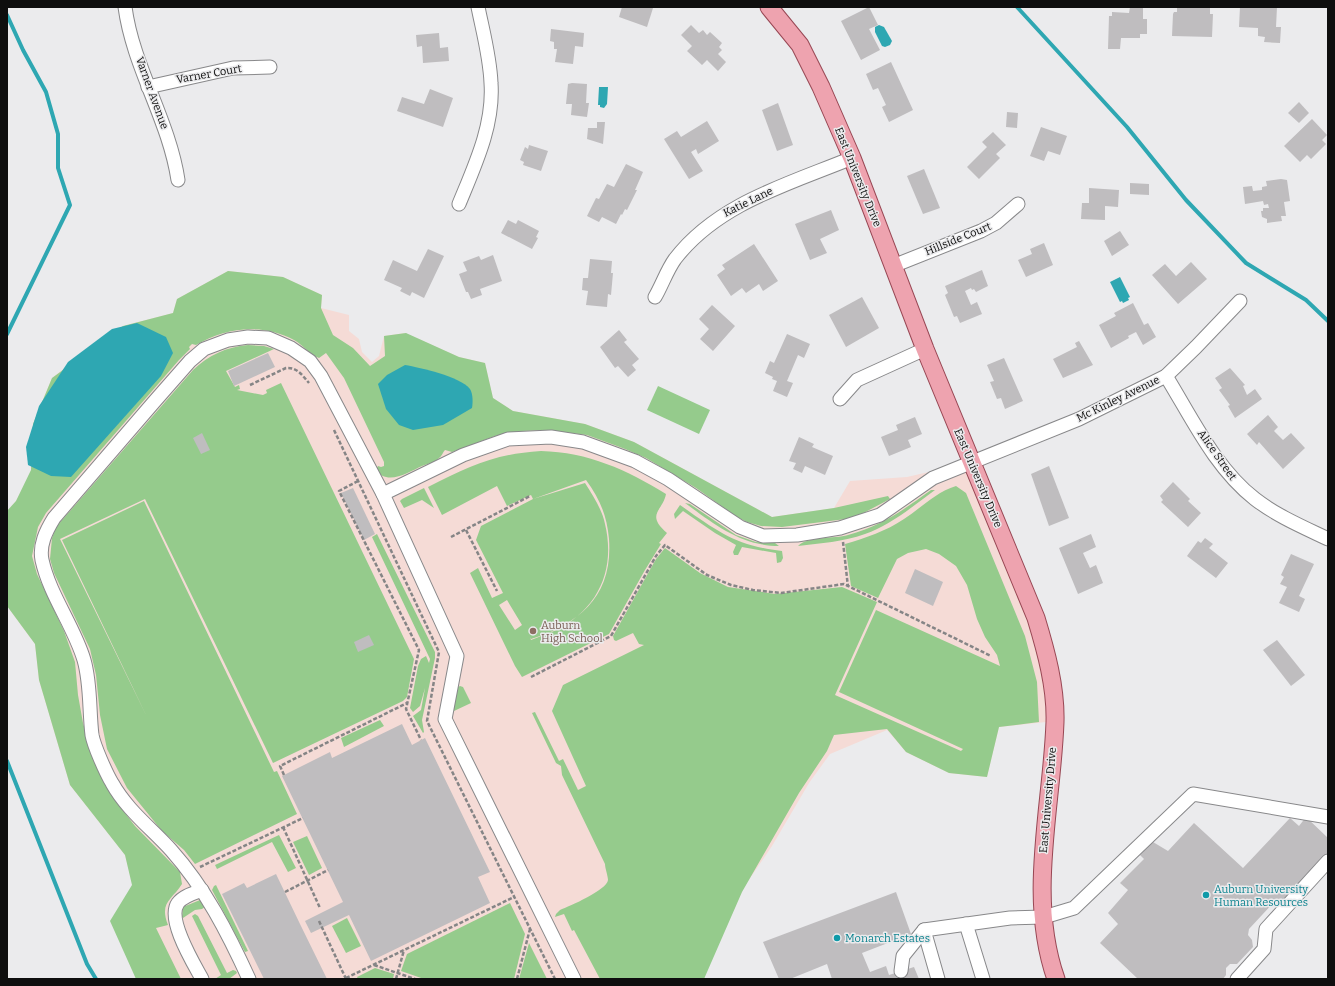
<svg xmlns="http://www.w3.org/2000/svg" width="1335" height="986" font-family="Bitter,serif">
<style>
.education{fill:#f5dbd6}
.green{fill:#95cb8c;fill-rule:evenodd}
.water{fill:#2ea7b2}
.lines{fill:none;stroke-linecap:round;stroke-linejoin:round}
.stream{stroke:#2ea7b2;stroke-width:4}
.building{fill:#bfbdbf}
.minor-casing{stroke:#88888a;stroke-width:15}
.major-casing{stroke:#984754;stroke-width:19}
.path{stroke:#858586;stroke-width:2.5;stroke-dasharray:4 2;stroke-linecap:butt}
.minor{stroke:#fff;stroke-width:13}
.major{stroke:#eea3af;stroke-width:17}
.education-dot{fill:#8d6e63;stroke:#ebebed;stroke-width:1.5}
.culture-dot{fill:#0f9aa8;stroke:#ebebed;stroke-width:1.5}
.labels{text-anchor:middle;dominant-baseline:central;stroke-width:3;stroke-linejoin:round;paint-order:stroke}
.street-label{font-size:11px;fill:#0e0e0e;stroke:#ebebed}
.education-label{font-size:11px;fill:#785e54;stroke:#ebebed;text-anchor:start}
.culture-label{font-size:11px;fill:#0d838f;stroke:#ebebed;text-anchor:start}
</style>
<rect width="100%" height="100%" fill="#ebebed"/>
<polygon class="education" points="228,271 283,277 322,295 321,308 349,315 349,331 359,339 362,352 372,362 379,356 384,336 405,333 459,357 485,363 493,398 513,411 585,424 634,442 772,517 834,508 850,481 907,477 972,462 1036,618 1055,721 999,727 987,777 949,773 906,752 887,730 830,754 809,783 772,846 744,887 703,979 136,979 133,886 125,855 70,785 39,680 35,644 7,606 7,511 16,501 31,472 33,424 52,378 87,350 123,326 173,313 177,299"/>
<g class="green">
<path d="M228 271 283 277 322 295 321 308 333 335 353 348 370 366 385 356 384 336 406 333 459 357 485 363 493 398 513 411 585 424 634 442 772 517 834 508 888 496 890 499 854 518 782 527 761 526 747 522 737 517 696 488 646 458 625 449 587 435 547 430 522 431 495 436 452 452 445 450C443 452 442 456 439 458 435 462 427 464 422 466 409 472 386 487 376 469L378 466 381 467 384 466V462L344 378 326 353 319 358C310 355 303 345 294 340 262 323 227 327 196 345L192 344 189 347 190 349 179 360 46 513 38 527 32 556 37 574 64 631 75 662 78 695 83 723 91 750 118 804 135 826 180 872 182 884C172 900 159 902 168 925L156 928 181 979H136L110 921 132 885 125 855 70 785 39 680 35 644 7 606V511L16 501 31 470 33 424 52 378 123 326 173 313 177 299Z"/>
<path d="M248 345 264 346 274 349 226 371 235 387 239 385 240 389 237 390 263 395 267 393 266 390 281 383 414 659 407 697 403 701 273 763 145 499 60 539 147 717 62 540 144 501 274 772 277 771 297 814 195 864 184 850 162 831 127 788 107 749 100 715 96 675 90 649 54 573 50 559 52 538 56 527 193 370C209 355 226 347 248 345Z"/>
<polygon points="658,386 710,410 699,434 647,410"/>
<path d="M541 451C588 452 627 470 666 494 663 511 645 514 667 533L659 543 661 544 645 570 609 634 522 677 515 666 470 573 478 568 492 598 503 593 476 540 481 526 533 499 585 483C593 496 602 509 605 524 616 570 598 610 554 631 547 634 539 636 531 639L530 637 531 640C581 622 613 596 609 539 607 516 600 499 586 480L533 499 531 495 507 506 497 486 442 515 428 487C470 466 494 454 541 451ZM507 600 522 625 515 630 499 605Z"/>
<path d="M956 486 966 493 1025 636 1037 682 1039 722 999 727 987 777 949 773 906 752 887 729 834 735 827 751 799 793 742 892 704 979H600L574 930 572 931 564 914 555 917 556 914 560 910C570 906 607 890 608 880 608 876 605 868 605 864L562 775 561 766 556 763 532 713 535 712 559 761 563 759 578 790 586 786 552 711 563 685 644 645 639 644 633 633 616 641 614 640 613 636 656 559 665 548 700 573 728 587 775 594 842 587 877 602 835 695 961 751 963 749 839 692 876 610 1000 666 997 655 985 637 977 619 967 585 956 566 939 554 926 549 908 553 897 559 878 598 851 586 845 544C866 538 886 531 904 519 921 508 936 492 956 486Z"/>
<polygon points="424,488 434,508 422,500 404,508 400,501 402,499"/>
<path d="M931 490H935C913 506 891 525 865 534 843 542 821 543 798 546 808 536 834 539 848 535 882 526 903 510 931 490Z"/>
<path d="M685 503 690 504 736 535 756 542 775 543 779 546C741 546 714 524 685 503Z"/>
<path d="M680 505C717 531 736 546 782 551L783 558 781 562 777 563 776 553 742 547 738 555H734L733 552 736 545 715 533 683 511 675 519 674 514Z"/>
<polygon points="377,534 435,652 435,658 422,720 424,732 423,733 413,716 421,710 425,688 420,706 413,712 410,708 418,666 421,659 426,656 429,663 430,659 372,537"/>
<polygon points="460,686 463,687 471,703 454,711 454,705 458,687"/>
<polygon points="380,720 384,726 344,747 341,738"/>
<polygon points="279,835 296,868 288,872 272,842 217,869 215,865"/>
<polygon points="307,836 322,868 309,875 293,842"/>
<polygon points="216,885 248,951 245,952 212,890 214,886"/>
<polygon points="200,900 206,906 202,909 195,910 183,918 182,917 183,907"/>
<polygon points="510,903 525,934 514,979 424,979 401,971 407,954"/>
<polygon points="195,914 198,916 227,973 233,970 236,971 237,973 229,979 215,979 221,975 192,916"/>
<polygon points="347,918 361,946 346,953 332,926"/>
<polygon points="529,943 547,979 519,979"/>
<polygon points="375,968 394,974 393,979 358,979 357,977"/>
</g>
<g class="water">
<polygon points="879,25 884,27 892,41 890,45 885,47 882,46 875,32 875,27"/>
<polygon points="599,87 608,87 607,104 604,108 600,107 600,105 598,105"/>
<polygon points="1120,277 1130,297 1128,298 1129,300 1123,303 1122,301 1120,302 1110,282"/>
<polygon points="137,323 166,337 173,353 161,376 71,477 51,476 28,465 26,447 39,406 68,362 112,329"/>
<path d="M405 365C421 368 459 376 470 389 473 394 473 402 472 408L443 425 413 430 399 425 386 409 378 384 387 375Z"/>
</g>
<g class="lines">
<g class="stream">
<polyline points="1017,7 1127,127 1186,200 1246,263 1306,300 1328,321"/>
<polyline points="7,15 23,50 46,92 58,134 58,168 70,205 7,334"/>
<polyline points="7,761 87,964 96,979"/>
</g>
</g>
<g class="building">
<polygon points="622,7 653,8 647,27 619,17"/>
<polygon points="869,7 878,25 869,29 880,50 861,60 841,21"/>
<polygon points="1130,7 1143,7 1143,19 1147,19 1147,34 1140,34 1140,38 1121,38 1120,49 1108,49 1109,16 1112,16 1112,12 1129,13"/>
<polygon points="1177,7 1210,7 1210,14 1213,14 1212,37 1172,36 1173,14 1174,12 1177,12"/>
<polygon points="1240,7 1277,7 1276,27 1281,27 1280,43 1264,42 1265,37 1258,36 1258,28 1239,27"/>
<polygon points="691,25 699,33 703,30 707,35 710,32 722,43 719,47 722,50 718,54 726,62 718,71 707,60 702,65 687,51 692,46 681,35"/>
<polygon points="551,29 584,33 583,47 575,46 573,64 555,62 557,49 554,49 554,42 550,41"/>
<polygon points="439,33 440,48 448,47 449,61 423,63 422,46 417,47 416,35"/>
<polygon points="891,62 913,110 889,122 882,107 886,105 878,88 873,90 866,74"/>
<polygon points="572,83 587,84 586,103 589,103 587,117 571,115 572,104 566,104 568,84"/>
<polygon points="430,89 453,98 443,127 397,111 402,97 424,104"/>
<polygon points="1299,102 1309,113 1299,123 1288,113"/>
<polygon points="778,103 793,145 777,151 762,110"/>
<polygon points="1007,112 1018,113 1017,128 1006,127"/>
<polygon points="1312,119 1327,135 1322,140 1326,144 1311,159 1307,155 1300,162 1284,146"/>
<polygon points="707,121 719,141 698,154 696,149 691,152 703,171 689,179 664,139 677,131 681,137"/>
<polygon points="597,122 605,122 603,144 587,139 588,128 597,128"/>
<polygon points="1041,127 1067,136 1060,155 1048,151 1044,161 1030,156"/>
<polygon points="993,132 1006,145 996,154 1000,158 979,179 967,167 987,147 982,142"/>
<polygon points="529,145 548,151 541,171 523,165 524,162 520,160 525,147 528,149"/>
<polygon points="626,164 643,172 635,190 637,190 627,210 625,209 622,215 621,214 616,224 602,217 599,222 587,216 596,198 599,199 607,184 614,187"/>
<polygon points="924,169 940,208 923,214 907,176"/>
<polygon points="1281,179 1287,180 1290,201 1284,202 1286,216 1281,216 1282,221 1267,223 1267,219 1262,217 1261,211 1263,211 1263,208 1269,208 1268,204 1264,205 1263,201 1245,204 1243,187 1252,186 1253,191 1262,190 1262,187 1267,186 1266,181"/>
<polygon points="1130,183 1149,184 1149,195 1130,194"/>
<polygon points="1089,188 1119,190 1118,207 1105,206 1105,220 1081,219 1082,203 1089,203"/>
<polygon points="831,210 839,230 820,239 827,253 810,260 795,224"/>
<polygon points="508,220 516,224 518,220 539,231 536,237 538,238 532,249 501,233"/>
<polygon points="1120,231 1129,245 1112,256 1104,241"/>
<polygon points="1044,243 1053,265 1026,277 1018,260 1032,254 1030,249"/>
<polygon points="754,244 778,281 763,291 759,284 746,293 742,288 731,296 717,275 725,269 722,265"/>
<polygon points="428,249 444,256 424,298 412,292 410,296 400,291 402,288 384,280 393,260 417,271"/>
<polygon points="493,255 502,281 480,289 482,295 471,299 468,292 466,292 459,274 467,271 463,262 479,256 481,260"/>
<polygon points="590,259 612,261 611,273 613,273 611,295 608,294 607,307 586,305 588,291 582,290 583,278 588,278"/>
<polygon points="1191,262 1207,279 1178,304 1152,275 1165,264 1176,276"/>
<polygon points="982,270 988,286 976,292 974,289 972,290 971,288 965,291 971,305 977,302 982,314 960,323 957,316 954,317 945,295 948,293 945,286"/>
<polygon points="862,297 879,328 846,347 829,315"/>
<polygon points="1133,303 1144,325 1148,323 1156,337 1143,345 1136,332 1128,336 1129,338 1111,348 1099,325 1116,316 1114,313"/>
<polygon points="712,305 735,326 713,351 700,339 709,329 699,319"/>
<polygon points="619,330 627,340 624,342 639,359 632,365 636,370 628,377 618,366 615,368 600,347"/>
<polygon points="787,334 810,344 804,358 798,355 787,381 793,383 787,397 773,391 777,381 772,379 773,377 765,373 770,361 774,363"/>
<polygon points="1079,341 1093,365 1063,378 1053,359 1077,347 1075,343"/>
<polygon points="268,353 275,367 234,386 228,371"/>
<polygon points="1004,358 1023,401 1005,409 1001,398 997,399 990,382 994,381 987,365"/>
<polygon points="1230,368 1245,385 1243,386 1247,395 1255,389 1262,399 1235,418 1228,406 1230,405 1219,390 1222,388 1215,378"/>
<polygon points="1268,415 1278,427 1274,431 1283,440 1291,433 1305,448 1283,469 1259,442 1257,445 1247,434"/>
<polygon points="915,417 922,434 908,440 911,447 889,456 881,437 898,430 896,425"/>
<polygon points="202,433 210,450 201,454 193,438"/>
<polygon points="799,437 814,444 812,447 833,456 825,475 805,466 802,473 793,469 796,463 789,461"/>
<polygon points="1049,466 1069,518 1049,526 1031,474"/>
<polygon points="1173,482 1190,499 1188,501 1201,513 1188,527 1161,502 1163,500 1160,496"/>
<polygon points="353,488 375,534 364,540 341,493"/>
<polygon points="1091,534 1096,547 1083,553 1090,568 1096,565 1103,583 1078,594 1059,548"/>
<polygon points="1205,538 1213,544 1209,548 1228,563 1216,578 1187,556 1198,541 1201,543"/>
<polygon points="1291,554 1314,564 1299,596 1305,599 1299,612 1279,603 1287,587 1280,584 1284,577 1281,575"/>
<polygon points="915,569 943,582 933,606 905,593"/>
<polygon points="369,635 374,645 358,652 354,642"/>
<polygon points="1277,640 1305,675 1291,686 1263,650"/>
<polygon points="402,724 412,745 425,738 490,872 478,877 490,903 371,961 349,915 311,933 305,921 343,902 282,776 330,752 332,758"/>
<polygon points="1306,817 1328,838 1328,854 1280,904 1276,900 1249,929 1248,935 1252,940 1253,947 1237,964 1230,964 1226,968 1226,975 1223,979 1138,979 1100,943 1118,924 1108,913 1128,890 1120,883 1144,859 1140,855 1153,842 1168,851 1194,823 1243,868 1290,818 1299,826"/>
<polygon points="276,874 300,924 327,979 264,979 222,894 244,883 247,888"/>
<polygon points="896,892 911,934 862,953 870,972 886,966 889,975 914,967 919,979 832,979 827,964 790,979 779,979 763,942"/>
</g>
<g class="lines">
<g class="minor-casing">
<g id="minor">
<path d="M125 7C133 67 169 120 178 180"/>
<polyline points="148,87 233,68 270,67"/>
<path d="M459 204C475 165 494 125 491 83 490 57 483 32 478 7"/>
<polyline points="893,266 981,231 996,223 1018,204"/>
<path d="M655 297C662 285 667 270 675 259 718 203 789 184 852 158"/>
<path d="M1166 376C1192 418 1215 468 1255 499 1277 516 1303 527 1328 539"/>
<polyline points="840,399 857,380 925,349"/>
<polyline points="383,494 457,656 445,719 574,979"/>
<polyline points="966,924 983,979"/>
<polyline points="901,971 903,956 924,930"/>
<path d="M202 979C194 964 166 919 178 903 183 896 194 893 202 890"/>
<path d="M249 979C228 933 205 888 171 850 151 828 127 810 112 783 106 773 94 746 92 735 89 711 91 684 84 660 74 626 50 596 42 560 39 545 46 531 54 518L154 402 190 361 204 349 228 340 248 337 268 338 291 348 310 361 321 376 383 494 463 455 508 439 551 437 583 442 635 461 668 479 740 527 763 536 797 535 840 528 880 515 933 478 1079 419 1166 376 1196 347 1240 301"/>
<polyline points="938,979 924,930 1010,918 1044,917 1074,908 1193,794 1328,817"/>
<polyline points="1237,979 1264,949 1266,929 1328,861"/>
</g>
</g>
<g class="major-casing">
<path id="major" d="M769 7 800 45 821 87 852 158 925 349 1036 618C1046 651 1056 687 1055 722 1052 807 1027 897 1056 979"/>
</g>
<g class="path">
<path d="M250 385 286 368C297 367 302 375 309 383"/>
<polyline points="334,430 439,652 427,721 555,979"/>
<polyline points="358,481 339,491 419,650 406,709 421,740"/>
<polyline points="466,530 497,591"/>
<polyline points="451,537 530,496"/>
<polyline points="843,542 848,587"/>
<polyline points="531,677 611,636 656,556 665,545 707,575 731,585 753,590 781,593 844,584 991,656"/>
<polyline points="284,775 280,766 407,703"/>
<polyline points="283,827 320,908"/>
<polyline points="200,867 303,818"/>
<polyline points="285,892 328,870"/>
<polyline points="319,921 346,979"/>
<polyline points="374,965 415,979"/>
<polyline points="346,978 514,897"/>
<polyline points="396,979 404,950"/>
<polyline points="517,979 530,929"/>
</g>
<use href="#minor" class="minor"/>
<use href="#major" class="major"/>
</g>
<circle class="education-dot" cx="533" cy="631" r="4"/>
<g class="culture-dot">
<circle cx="1206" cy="895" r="4"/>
<circle cx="837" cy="938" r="4"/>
</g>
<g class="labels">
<g class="street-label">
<text transform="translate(209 74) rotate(-10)">Varner Court</text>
<text transform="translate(152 93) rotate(70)">Varner Avenue</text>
<text transform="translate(858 177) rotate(68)">East University Drive</text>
<text transform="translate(748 202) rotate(-26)">Katie Lane</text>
<text transform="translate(958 239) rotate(-22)">Hillside Court</text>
<text transform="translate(1118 399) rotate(-26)">Mc Kinley Avenue</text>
<text transform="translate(1217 455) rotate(55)">Alice Street</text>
<text transform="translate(978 478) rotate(67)">East University Drive</text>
<text transform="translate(1048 800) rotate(-85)">East University Drive</text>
</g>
<g class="education-label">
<text x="541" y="625">Auburn<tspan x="541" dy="13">High School</tspan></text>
</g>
<g class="culture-label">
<text x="1214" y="889">Auburn University<tspan x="1214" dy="13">Human Resources</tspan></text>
<text x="845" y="938">Monarch Estates</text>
</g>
</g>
<rect width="1335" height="986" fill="none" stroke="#0e0e0e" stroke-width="16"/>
</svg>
